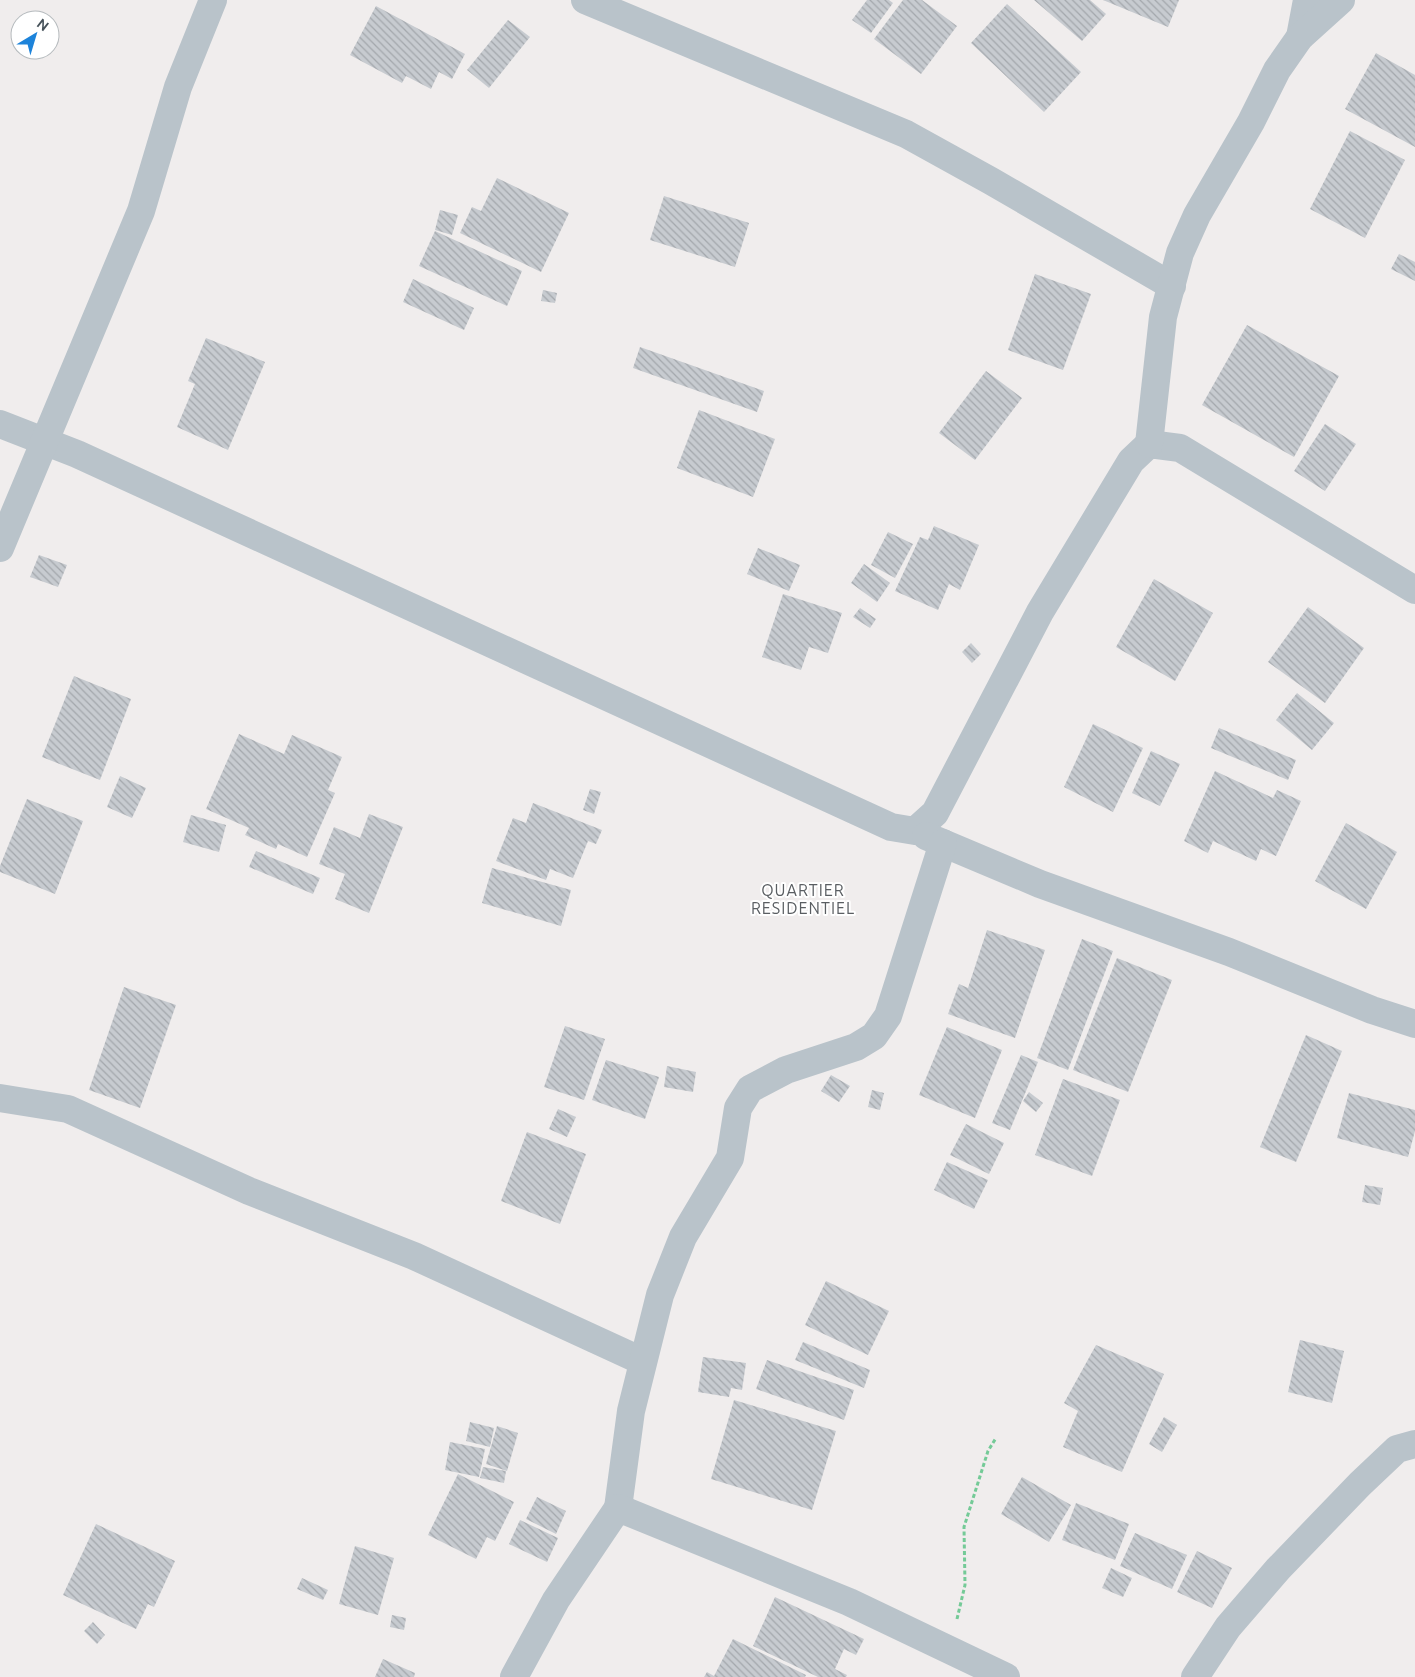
<svg xmlns="http://www.w3.org/2000/svg" width="1415" height="1677" font-family="Ubuntu,sans-serif">
<style>
.building{fill:url(#building-back-hatch)}
.lines{fill:none;stroke-linecap:round;stroke-linejoin:round}
.path{stroke:#74ca97;stroke-width:3;stroke-dasharray:4 2.5;stroke-linecap:butt}
.street{stroke:#b9c3ca;stroke-width:28}
.labels{text-anchor:middle;dominant-baseline:central;stroke-width:4;stroke-linejoin:round;paint-order:stroke}
.quarter-label{font-size:16px;letter-spacing:1px;fill:#5a5e62;stroke:#fff}
</style>
<defs>
<pattern id="building-back-hatch" width="6" height="6" patternUnits="userSpaceOnUse" patternTransform="scale(1.25)"><rect width="6" height="6" fill="#c7cbd0"/><path d="M-1 5l2 2M0 0l6 6M5-1l2 2" fill="none" stroke="#a3a7ac"/></pattern>
</defs>
<rect width="100%" height="100%" fill="#f0eded"/>
<g class="building">
<polygon points="867,0 889,0 893,3 871,33 852,20"/>
<polygon points="903,0 922,0 957,26 921,74 874,39"/>
<polygon points="1034,0 1090,0 1106,14 1082,41"/>
<polygon points="1103,0 1179,0 1168,27"/>
<polygon points="1007,4 1081,72 1044,112 971,43"/>
<polygon points="376,6 465,54 452,79 439,72 431,89 406,76 402,83 350,55"/>
<polygon points="508,20 530,37 489,88 467,70"/>
<polygon points="1376,53 1415,75 1415,147 1345,109"/>
<polygon points="1350,131 1405,160 1365,238 1310,209"/>
<polygon points="497,178 569,213 541,272 460,233 472,207 481,211"/>
<polygon points="664,196 749,223 735,267 650,240"/>
<polygon points="440,210 458,215 452,235 435,230"/>
<polygon points="435,231 522,271 507,306 419,266"/>
<polygon points="1399,254 1415,262 1415,281 1391,269"/>
<polygon points="1035,274 1091,294 1063,370 1008,350"/>
<polygon points="413,279 474,308 464,330 403,302"/>
<polygon points="543,290 557,293 555,303 541,301"/>
<polygon points="1247,325 1339,376 1294,457 1202,405"/>
<polygon points="206,338 265,362 228,450 177,427 195,384 188,381"/>
<polygon points="640,347 764,391 757,412 633,368"/>
<polygon points="986,371 1022,398 975,460 939,433"/>
<polygon points="699,410 775,439 753,497 677,468"/>
<polygon points="1325,424 1356,444 1325,491 1294,471"/>
<polygon points="934,526 979,545 960,590 949,584 938,610 895,591 920,537 928,540"/>
<polygon points="888,532 913,544 895,578 871,565"/>
<polygon points="758,548 800,565 789,591 747,574"/>
<polygon points="39,555 67,565 58,587 30,577"/>
<polygon points="864,564 890,583 877,602 851,583"/>
<polygon points="1154,579 1213,613 1175,681 1116,647"/>
<polygon points="783,594 842,613 828,653 809,647 801,670 762,657"/>
<polygon points="1308,607 1364,648 1325,703 1268,662"/>
<polygon points="860,608 876,619 870,628 853,617"/>
<polygon points="971,643 981,654 972,663 962,652"/>
<polygon points="74,676 131,699 100,780 42,757"/>
<polygon points="1297,693 1334,723 1312,750 1276,720"/>
<polygon points="1093,724 1143,748 1113,812 1064,787"/>
<polygon points="1219,728 1296,760 1288,780 1211,748"/>
<polygon points="239,734 284,754 292,735 342,757 328,790 335,793 307,857 278,844 276,849 245,835 249,828 206,809"/>
<polygon points="1151,751 1180,764 1160,806 1132,793"/>
<polygon points="1215,771 1273,798 1277,790 1301,801 1276,856 1261,849 1256,861 1213,841 1208,853 1184,841"/>
<polygon points="120,776 146,788 132,818 107,807"/>
<polygon points="590,789 601,792 594,814 583,810"/>
<polygon points="27,799 83,821 55,894 0,872 0,866"/>
<polygon points="533,803 602,830 596,844 588,841 573,878 550,869 546,880 496,861 513,818 526,823"/>
<polygon points="369,814 403,827 369,913 335,899 345,874 319,864 334,827 360,838"/>
<polygon points="191,815 226,825 219,852 183,842"/>
<polygon points="1346,823 1397,852 1366,909 1315,881"/>
<polygon points="256,851 320,878 313,894 249,867"/>
<polygon points="492,868 571,890 561,926 482,903"/>
<polygon points="987,930 1045,950 1015,1038 948,1014 959,984 968,988"/>
<polygon points="1082,939 1113,951 1068,1070 1037,1058"/>
<polygon points="1117,958 1172,980 1128,1092 1073,1070"/>
<polygon points="124,987 176,1005 140,1108 89,1090"/>
<polygon points="565,1026 605,1039 584,1100 544,1087"/>
<polygon points="947,1027 1002,1050 975,1118 919,1095"/>
<polygon points="1306,1035 1342,1051 1296,1162 1260,1147"/>
<polygon points="1021,1055 1038,1062 1010,1130 992,1123"/>
<polygon points="606,1060 659,1077 645,1119 592,1100"/>
<polygon points="667,1066 696,1072 693,1092 664,1087"/>
<polygon points="831,1075 850,1086 839,1102 821,1091"/>
<polygon points="1063,1079 1120,1100 1092,1176 1035,1155"/>
<polygon points="872,1090 884,1093 880,1110 868,1107"/>
<polygon points="1029,1092 1043,1103 1036,1112 1023,1101"/>
<polygon points="1349,1093 1415,1110 1415,1131 1408,1157 1337,1138"/>
<polygon points="558,1109 576,1117 567,1137 549,1129"/>
<polygon points="966,1124 1004,1143 989,1174 950,1155"/>
<polygon points="527,1132 586,1154 560,1224 501,1201"/>
<polygon points="947,1162 988,1180 974,1209 934,1190"/>
<polygon points="1365,1185 1383,1188 1380,1205 1362,1202"/>
<polygon points="826,1281 889,1311 868,1355 805,1325"/>
<polygon points="1300,1340 1344,1351 1332,1403 1288,1392"/>
<polygon points="803,1342 870,1370 864,1388 795,1360"/>
<polygon points="1096,1345 1164,1374 1122,1472 1063,1447 1078,1411 1064,1403"/>
<polygon points="703,1357 746,1363 742,1390 731,1388 729,1397 698,1392"/>
<polygon points="767,1360 854,1390 844,1420 756,1389"/>
<polygon points="734,1400 836,1431 812,1510 711,1479"/>
<polygon points="1164,1417 1177,1425 1162,1452 1149,1444"/>
<polygon points="470,1422 494,1428 490,1447 466,1441"/>
<polygon points="497,1426 518,1433 507,1471 486,1464"/>
<polygon points="450,1442 485,1449 479,1477 445,1470"/>
<polygon points="483,1467 506,1471 504,1483 480,1478"/>
<polygon points="458,1474 514,1502 495,1541 487,1537 476,1559 428,1535"/>
<polygon points="1022,1477 1071,1505 1049,1542 1001,1514"/>
<polygon points="537,1497 566,1511 556,1534 526,1519"/>
<polygon points="1076,1503 1129,1524 1115,1560 1062,1540"/>
<polygon points="520,1520 558,1538 547,1562 509,1544"/>
<polygon points="96,1524 175,1561 154,1607 148,1604 136,1629 63,1595"/>
<polygon points="1135,1533 1187,1555 1172,1589 1120,1566"/>
<polygon points="355,1546 394,1558 378,1615 339,1604"/>
<polygon points="1197,1551 1232,1568 1212,1608 1177,1592"/>
<polygon points="1111,1568 1132,1578 1123,1597 1102,1588"/>
<polygon points="302,1578 328,1590 323,1600 297,1589"/>
<polygon points="775,1597 864,1639 856,1655 844,1649 835,1669 847,1675 846,1677 818,1677 753,1646"/>
<polygon points="392,1615 406,1618 404,1630 390,1627"/>
<polygon points="93,1622 105,1635 97,1644 84,1631"/>
<polygon points="733,1639 806,1675 805,1677 704,1677 707,1672 714,1676"/>
<polygon points="383,1659 415,1673 414,1677 375,1677"/>
</g>
<g class="lines">
<polyline class="path" points="957,1619 965,1585 964,1527 988,1451 996,1438"/>
<g class="street">
<polyline points="585,0 906,134 991,181 1172,286"/>
<polyline points="1300,37 1307,0"/>
<polyline points="0,424 77,454 891,827 915,831 935,813 1040,612 1131,461 1149,444 1180,448 1415,590"/>
<polyline points="1149,444 1163,317 1180,253 1197,215 1251,122 1277,70 1300,37 1341,0"/>
<polyline points="0,548 141,211 178,87 213,0"/>
<polyline points="926,836 1040,884 1229,952 1372,1010 1415,1024"/>
<polyline points="0,1098 68,1109 249,1191 414,1256 642,1361"/>
<polyline points="618,1508 631,1411 660,1295 683,1237 730,1158 738,1108 750,1089 786,1070 856,1047 874,1036 888,1016 943,843"/>
<polyline points="514,1677 556,1600 618,1508 849,1602 1006,1677"/>
<polyline points="1195,1677 1228,1627 1278,1569 1360,1484 1397,1449 1415,1444"/>
</g>
</g>
<g class="labels">
<g class="quarter-label">
<text x="803" y="890">QUARTIER<tspan x="803" dy="18">RESIDENTIEL</tspan></text>
</g>
</g>
<g transform="translate(35 35) rotate(38)"><circle r="24" fill="#ffffff" stroke="#b5babd"/>
<path d="M0-4L9 19L0 12L-9 19Z" fill="#1d83da"/>
<text y="-8" font-size="14" font-weight="bold" text-anchor="middle" fill="#46525a">N</text>
</g>
</svg>
